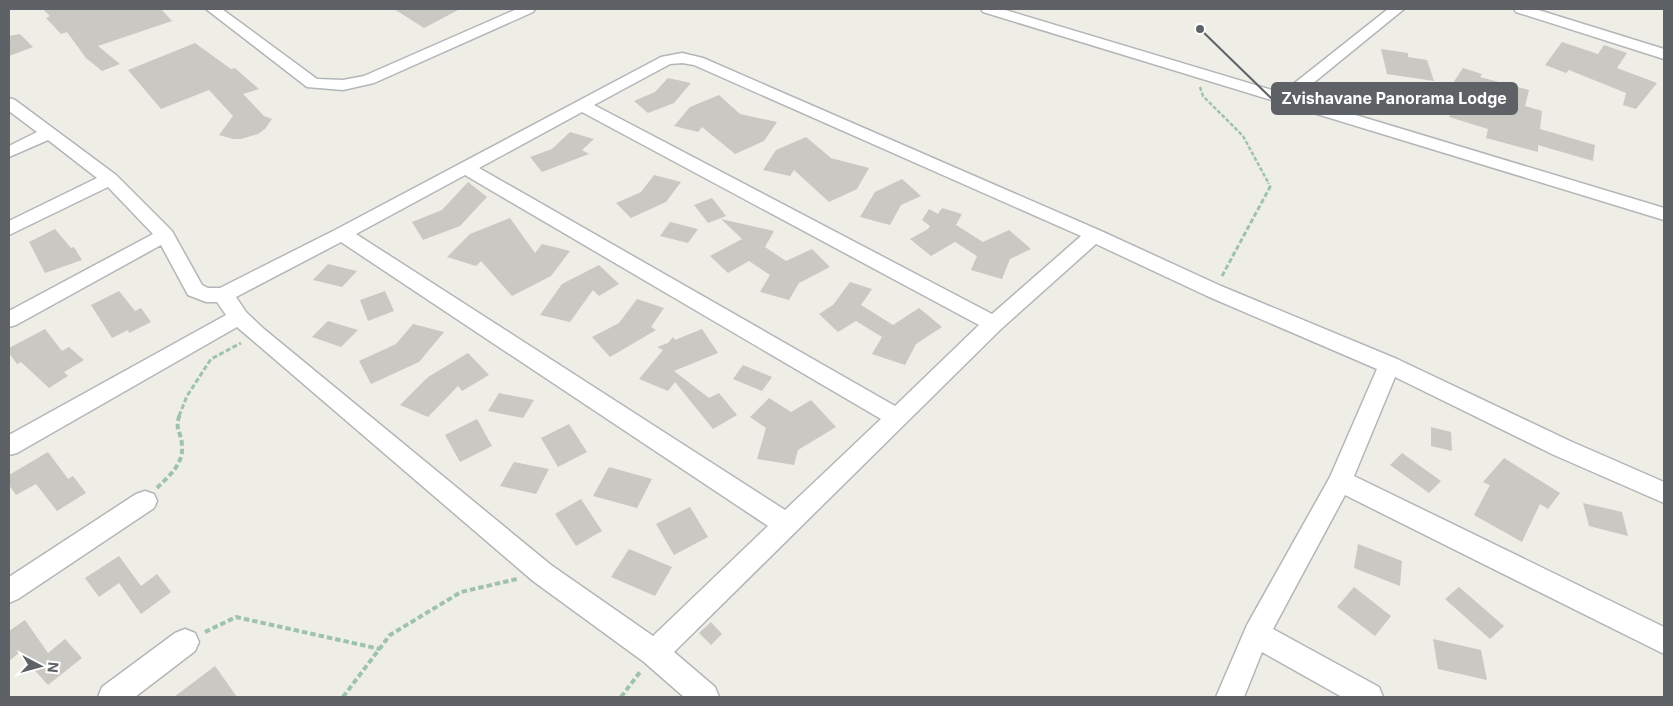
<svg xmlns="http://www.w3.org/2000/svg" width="1673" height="706" font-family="Inter,sans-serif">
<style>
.building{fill:#cac8c3}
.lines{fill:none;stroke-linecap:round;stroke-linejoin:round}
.street-casing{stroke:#b3b6b9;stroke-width:3}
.path-far2{stroke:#9fc3aa;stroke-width:2.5;stroke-dasharray:4 2;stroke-linecap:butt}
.path-far1{stroke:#9fc3aa;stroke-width:3;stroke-dasharray:5 2.5;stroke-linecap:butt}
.path{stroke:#9fc3aa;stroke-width:4;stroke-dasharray:5.5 3;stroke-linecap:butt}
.street{fill:#fff;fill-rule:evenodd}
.leader{fill:none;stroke:#5e6165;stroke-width:2}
.callout-dot{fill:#5e6165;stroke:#fff;stroke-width:2}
.callout{fill:#5e6165;stroke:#5e6165;stroke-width:2}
.callout-label{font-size:16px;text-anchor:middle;font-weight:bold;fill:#fff}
</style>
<rect width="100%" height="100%" fill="#eeede6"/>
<g class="building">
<polygon points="43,9 161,9 172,21 98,46 120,64 102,71 86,58 67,32 61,34 46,18 50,16"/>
<polygon points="394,9 460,9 424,28"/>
<polygon points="20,34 33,47 9,56 9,36"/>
<polygon points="1562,42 1598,54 1604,45 1627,53 1617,68 1657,83 1636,109 1623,105 1626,93 1569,70 1566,73 1545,65"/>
<polygon points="195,43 231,69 235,68 259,89 243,94 264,116 272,119 265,129 258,134 241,139 233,139 219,135 233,116 209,90 161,109 128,70"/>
<polygon points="1381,49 1408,53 1408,57 1427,60 1434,81 1387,74"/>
<polygon points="1463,68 1482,74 1480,77 1529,90 1525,106 1542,111 1540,129 1595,145 1593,161 1538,145 1538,152 1486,138 1488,129 1449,117 1462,84 1453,83"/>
<polygon points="668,78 691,83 674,103 648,113 634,101 655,92"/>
<polygon points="719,95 740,114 777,122 764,141 735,154 702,127 698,132 674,126 690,107"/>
<polygon points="570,132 594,139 582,150 589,154 542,172 530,157 552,149"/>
<polygon points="806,137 831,158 869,168 857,189 829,202 794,170 790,176 763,170 776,150"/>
<polygon points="654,175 681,182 666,202 631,218 616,203 641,192"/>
<polygon points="902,179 921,196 901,205 890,225 860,217 875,192"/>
<polygon points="468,182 487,197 460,226 423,240 412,222 442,210"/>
<polygon points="712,198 726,216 708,223 694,205"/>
<polygon points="942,208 962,214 956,225 983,242 1009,230 1031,249 1010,259 1002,279 971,270 977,256 955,242 931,256 910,239 928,229 930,226 922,220 929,209 938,214"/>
<polygon points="510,218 535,253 542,244 570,251 551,276 512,296 481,261 476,266 447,257 470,234"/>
<polygon points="721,219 774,231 765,247 786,261 812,249 830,267 799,283 789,300 760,292 770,275 749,261 728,273 710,256 742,239"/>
<polygon points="670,222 698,229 688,243 660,236"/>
<polygon points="55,229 71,248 74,247 82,260 45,273 29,242"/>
<polygon points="328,264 357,271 342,287 313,280"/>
<polygon points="599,265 619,284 599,296 593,290 570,322 540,315 562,284"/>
<polygon points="850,282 872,289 861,305 893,325 919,308 942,327 916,344 905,365 872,354 882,337 856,321 838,332 819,314 833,305"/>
<polygon points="119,291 135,311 141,308 151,322 129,333 128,330 112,338 91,305"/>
<polygon points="385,291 394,311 368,321 360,300"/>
<polygon points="637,299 664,308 651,327 656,330 610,357 592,337 619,323"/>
<polygon points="328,321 358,330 341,347 312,337"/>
<polygon points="413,324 444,332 419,362 371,384 359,361 396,344"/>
<polygon points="45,329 62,351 69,347 84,360 64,372 68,376 49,388 21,362 17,364 9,353 9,348"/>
<polygon points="702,329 718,353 674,371 709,398 719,393 737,415 713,429 675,382 668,391 639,379 663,350 657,347 668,343 673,337 675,340"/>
<polygon points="468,353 489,375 462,391 458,386 428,417 400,405 428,377"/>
<polygon points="743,365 772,377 762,391 733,379"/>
<polygon points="499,393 534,400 523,418 488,411"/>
<polygon points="769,398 791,412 811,400 836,427 798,450 794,465 757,459 766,428 750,417"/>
<polygon points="477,419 492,446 460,462 445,435"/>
<polygon points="569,424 587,452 558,467 541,438"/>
<polygon points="1431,427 1451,432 1452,451 1431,446"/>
<polygon points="48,452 68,479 73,476 86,493 57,511 36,484 16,495 9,485 9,475"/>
<polygon points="1402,453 1441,481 1429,493 1390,465"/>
<polygon points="1504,458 1560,493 1548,509 1540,504 1522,542 1474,515 1490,485 1483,482"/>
<polygon points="514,462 549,469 536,494 500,486"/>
<polygon points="609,467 652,479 637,508 593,496"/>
<polygon points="581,499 602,531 576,546 555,514"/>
<polygon points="1583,503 1622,512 1628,536 1589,526"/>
<polygon points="690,507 708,537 674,555 656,524"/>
<polygon points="1358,544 1402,561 1400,586 1354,568"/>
<polygon points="629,549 672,567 655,596 611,577"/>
<polygon points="119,556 141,586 157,574 171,592 141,614 119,583 99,597 85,578"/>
<polygon points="1354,587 1391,616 1375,636 1337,607"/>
<polygon points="1459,587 1504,626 1490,639 1445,599"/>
<polygon points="25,620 48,653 65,639 82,658 48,685 19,653 9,661 9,631"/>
<polygon points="711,622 722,634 711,645 699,633"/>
<polygon points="1433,639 1481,650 1487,680 1438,669"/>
<polygon points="215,666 237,697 174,697"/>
</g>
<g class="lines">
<g class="street-casing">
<g id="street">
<polygon points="206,9 222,9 317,79 343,80 364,76 517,9 535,9 533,12 374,83 343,90 307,87"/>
<polygon points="981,9 1002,9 1282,93 1388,9 1404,9 1296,97 1664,208 1664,220 983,12"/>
<polygon points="1514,9 1535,9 1664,49 1664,59 1516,12"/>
<path d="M682 53 703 58 1101 231 1221 286 1397 359 1570 441 1664 482V503L1554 455 1395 377 1354 476 1664 627V654L1345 495 1273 629 1379 687 1383 697H1342L1262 652 1244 697H1216L1247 625 1330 477 1377 369 1207 296 1096 244 1001 329 674 652 715 687 719 697H684L644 662 533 581 237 327 17 453 9 455V435L226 315 217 302H206L188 295 161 245 16 325 9 327V311L153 234 108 187 9 235V221L97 178 48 140 9 157V146L37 132 9 111V98L15 100 116 175 172 231 202 285 208 288H220L335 230 661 57ZM682 63 694 65 1081 236 992 314 594 105 670 64ZM582 112 979 325 895 406 479 168ZM465 175 881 419 785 510 356 234ZM341 242 768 526 653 636 551 565 264 329 246 312 236 297Z"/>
<polygon points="145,491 154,494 157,501 154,508 18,599 9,603 9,577 136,494"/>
<polygon points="185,629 195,633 199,642 195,651 135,697 98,697 102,687 175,633"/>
</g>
</g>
<polyline class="path-far2" points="1200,87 1203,96 1243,136 1269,184"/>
<g class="path-far1">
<polyline points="1222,276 1270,187 1268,183"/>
<polyline points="179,416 187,396 211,359 241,343"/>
</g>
<g class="path">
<path d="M157 488C169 476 184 464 182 445 181 431 174 429 180 414"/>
<polyline points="205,632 236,617 380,649"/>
<polyline points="343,697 390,635 461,592 517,579"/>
<polyline points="621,697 640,672"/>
</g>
<use href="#street" class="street"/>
</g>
<path class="leader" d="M1200 29L1272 99"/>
<circle class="callout-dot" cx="1200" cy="29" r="5"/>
<rect class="callout" x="1272" y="83" width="245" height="31" rx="5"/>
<g class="callout-label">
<text x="1394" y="104">Zvishavane Panorama Lodge</text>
</g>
<rect width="1673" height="706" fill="none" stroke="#5e6165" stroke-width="20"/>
<g transform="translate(40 666) rotate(96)" stroke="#ffffff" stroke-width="4" paint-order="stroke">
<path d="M0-4L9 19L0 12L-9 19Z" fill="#5e6165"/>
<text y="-8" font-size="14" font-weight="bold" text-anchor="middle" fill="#5e6165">N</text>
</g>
</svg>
